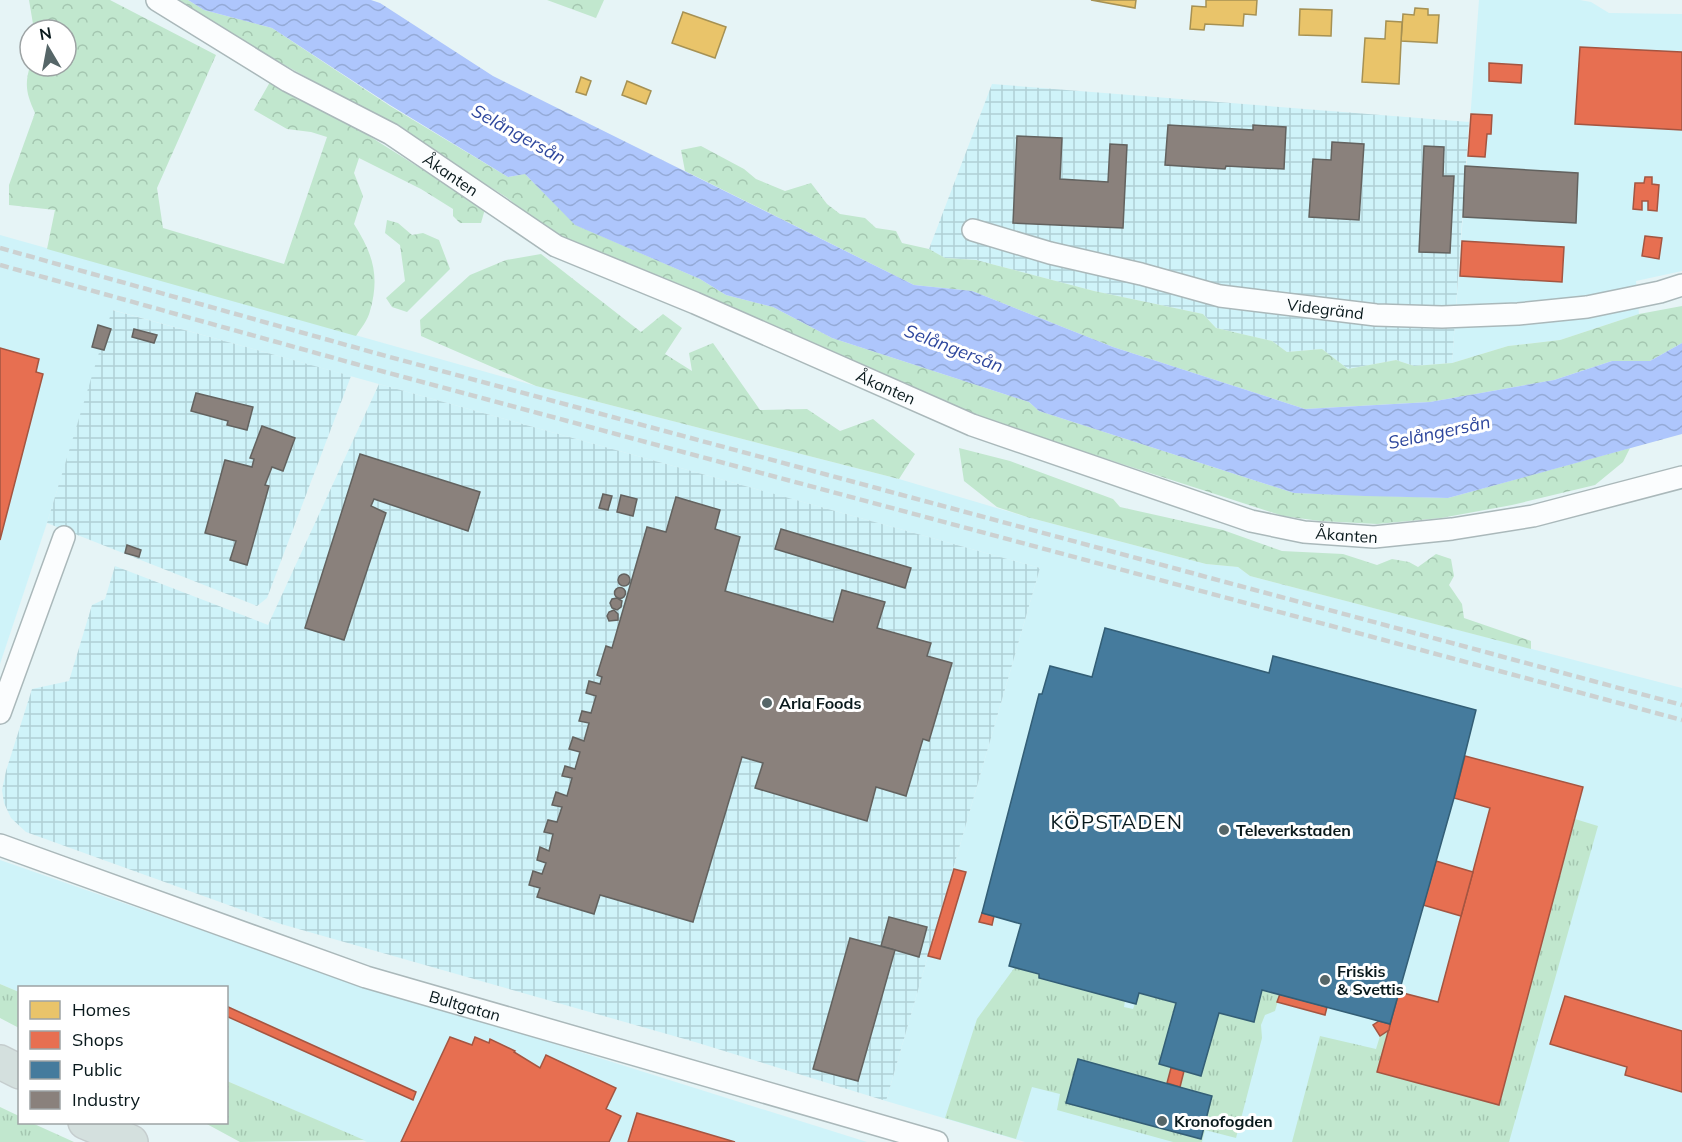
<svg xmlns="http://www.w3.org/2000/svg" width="1682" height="1142" font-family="Mulish,sans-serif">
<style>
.built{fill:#cff3f9}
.industrial{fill:url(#industrial-grid)}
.grass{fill:url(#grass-tufts)}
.forest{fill:url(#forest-crowns)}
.water{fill:url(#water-waves)}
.homes{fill:#e9c46a;stroke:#a69153;stroke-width:1.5}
.shops{fill:#e76f51;stroke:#a45541;stroke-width:1.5}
.public{fill:#457b9d;stroke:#335e76;stroke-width:1.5}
.industry{fill:#8a817c;stroke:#63625f;stroke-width:1.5}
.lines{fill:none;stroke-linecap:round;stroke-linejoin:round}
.minor-casing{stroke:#aab8ba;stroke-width:24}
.trunk-casing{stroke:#c5cdce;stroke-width:36}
.minor{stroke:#fbfdfe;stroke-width:21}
.trunk{stroke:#d4e0de;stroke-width:33}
.rail{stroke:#ccd1d1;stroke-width:4.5;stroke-dasharray:9 4.5;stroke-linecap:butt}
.poi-dot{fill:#566668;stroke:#fff;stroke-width:2}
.labels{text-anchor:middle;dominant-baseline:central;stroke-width:6;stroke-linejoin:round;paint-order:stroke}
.street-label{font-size:16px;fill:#09191c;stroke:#fff}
.poi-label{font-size:16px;font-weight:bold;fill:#09191c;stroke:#fff;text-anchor:start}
.water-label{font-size:18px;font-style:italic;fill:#2e479d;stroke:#fff}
.quarter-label{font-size:20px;letter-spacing:1.5px;fill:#09191c;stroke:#fff}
</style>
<defs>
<pattern id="industrial-grid" width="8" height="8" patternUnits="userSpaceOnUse" patternTransform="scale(1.5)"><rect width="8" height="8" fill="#cff3f9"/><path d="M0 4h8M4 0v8" fill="none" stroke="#b0d0d5"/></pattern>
<pattern id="grass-tufts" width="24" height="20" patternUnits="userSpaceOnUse" patternTransform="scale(1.5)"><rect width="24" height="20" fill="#c1e7ce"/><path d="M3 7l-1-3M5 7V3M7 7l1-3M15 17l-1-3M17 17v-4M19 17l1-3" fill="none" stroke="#a4c6b0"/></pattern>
<pattern id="forest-crowns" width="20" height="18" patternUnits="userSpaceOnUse" patternTransform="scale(1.5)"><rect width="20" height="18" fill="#c1e7ce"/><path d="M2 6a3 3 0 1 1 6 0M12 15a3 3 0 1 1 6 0" fill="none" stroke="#a4c6b0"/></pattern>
<pattern id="water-waves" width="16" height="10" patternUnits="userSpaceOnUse" patternTransform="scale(1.5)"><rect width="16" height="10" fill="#aec6fc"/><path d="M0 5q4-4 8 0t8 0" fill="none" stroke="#94aad7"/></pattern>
</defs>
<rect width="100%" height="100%" fill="#e6f4f6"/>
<g class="built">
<polygon points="1479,0 1580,0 1591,2 1609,13 1682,14 1682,271 1636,281 1639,314 1560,340 1508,346 1452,363"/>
<polygon points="0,235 536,386 899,479 1027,517 1206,564 1238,567 1250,576 1682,688 1682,1142 1025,1142 886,1101 1040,568 113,310 47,523 0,664"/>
<polygon points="0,860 284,959 867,1142 367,1142 227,1081 226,988 20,988 19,992 0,984"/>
</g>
<g class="industrial">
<polygon points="992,84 1469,122 1452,363 1414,366 1396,360 1348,369 1322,349 1287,352 1272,341 1216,328 1203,314 1094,291 976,260 945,258 929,249"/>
<polygon points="112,310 351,376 267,598 257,606 47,523"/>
<polygon points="379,384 1040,568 886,1101 695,1042 281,924 26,832 11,818 4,803 2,790 6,771 32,689 69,681 92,605 105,599 115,566 268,625"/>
</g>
<g class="grass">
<polygon points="1575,819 1598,826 1509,1142 1292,1142 1320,1036 1376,1049 1380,1036 1389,1030 1378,1072 1499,1104"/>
<polygon points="1015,967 1039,974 1039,978 1125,1001 1124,1007 1133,1009 1139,993 1176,1003 1159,1064 1201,1076 1219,1013 1254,1022 1262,990 1280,994 1275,1011 1265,1015 1261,1025 1262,1038 1236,1138 1205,1130 1202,1142 1173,1142 1057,1110 1060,1094 1032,1087 1016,1139 945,1118 977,1019"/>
<polygon points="0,984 19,992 19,1028 0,1018"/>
<polygon points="227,1081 364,1140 240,1142 205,1123 226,1122"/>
<polygon points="0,1107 19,1116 20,1122 32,1123 74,1142 0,1142"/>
</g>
<g class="forest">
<path d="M29 0H110L216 55 157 188 163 228 284 264 327 137 311 132 287 129 254 110 270 82 366 134 485 209 481 223H460L453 216V209L421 189 359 158 354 173 363 196 354 224C373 254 380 276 370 311 368 320 361 328 356 336L47 249 55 210 9 205V185L35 113C27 95 24 86 30 66H66V30H34Z"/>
<polygon points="168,0 188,0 204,10 272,28 390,106 508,177 525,174 576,225 700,279 726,295 773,307 832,338 1029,402 1039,411 1294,493 1448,498 1630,448 1623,462 1595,485 1512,505 1441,518 1377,524 1320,521 1283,516 946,407 561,241 506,197 378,117"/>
<polygon points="547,0 604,0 596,18"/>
<polygon points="701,146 744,169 756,179 785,191 811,183 827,204 840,214 865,218 876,228 896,231 902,243 929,249 945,258 976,260 1094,291 1203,314 1216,328 1272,341 1287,352 1322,349 1348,369 1396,360 1414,366 1452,363 1508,346 1560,340 1639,314 1682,306 1682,343 1650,361 1612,361 1554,380 1430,402 1305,409 1113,347 972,291 914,285 685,171 681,150"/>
<polygon points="387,220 398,223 412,235 423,233 439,240 450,269 407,312 392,307 386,298 405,281 400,245 385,233"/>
<polygon points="541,254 641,332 663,314 682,328 665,354 692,371 689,353 713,343 760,410 807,409 840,431 873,419 915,454 899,479 536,386 421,336 420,320 470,275 506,260"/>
<polygon points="959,448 1010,461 1113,499 1120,507 1223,530 1282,551 1343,554 1377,565 1392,559 1409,562 1418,567 1436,554 1451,559 1454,576 1449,585 1462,604 1464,618 1531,641 1531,649 1250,576 1238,567 1206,564 1027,517 997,507 964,481"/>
</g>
<polygon class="water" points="188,0 371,0 380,3 493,76 914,285 972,291 1113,347 1305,409 1430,402 1554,380 1612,361 1650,361 1682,343 1682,434 1448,498 1365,496 1294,493 1039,411 1029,402 832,338 773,307 726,295 700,279 575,225 525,174 508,177 390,105 272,28 204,10"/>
<g class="homes">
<polygon points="1091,0 1136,0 1135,8"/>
<polygon points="1206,0 1257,0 1256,15 1244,14 1243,26 1205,24 1204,30 1190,29 1192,6 1206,7"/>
<polygon points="1415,8 1428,9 1428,15 1439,15 1437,43 1401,41 1403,14 1414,15"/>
<polygon points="1300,9 1332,10 1331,36 1299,35"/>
<polygon points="683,12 726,27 715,58 672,43"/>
<polygon points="1386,21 1402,22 1399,84 1362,82 1365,38 1385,39"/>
<polygon points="581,77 591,81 586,95 576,92"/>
<polygon points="627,81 651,91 646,104 622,95"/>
</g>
<g class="shops">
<polygon points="1580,47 1682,52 1682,130 1575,124"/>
<polygon points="1489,63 1522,65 1521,83 1489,81"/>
<polygon points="1471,114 1492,115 1491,134 1487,134 1485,157 1468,156"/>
<polygon points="1645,177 1652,177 1652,184 1659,185 1657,211 1648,210 1648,201 1642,201 1642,210 1633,209 1635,183 1644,183"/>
<polygon points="1645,236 1662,238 1659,259 1642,256"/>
<polygon points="1462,241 1564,247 1562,282 1460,276"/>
<polygon points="0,348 39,359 36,372 43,374 0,540"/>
<polygon points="1465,756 1583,787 1499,1105 1377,1072 1399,992 1438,1002 1490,808 1454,798"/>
<polygon points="1436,861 1473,872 1461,916 1423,905"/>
<polygon points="954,869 966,872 940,959 928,956"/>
<polygon points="982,913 994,916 992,925 979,922"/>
<polygon points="1280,994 1327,1007 1325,1015 1277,1002"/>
<polygon points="1565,996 1682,1031 1682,1092 1625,1075 1627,1067 1550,1044"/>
<polygon points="226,1006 416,1092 413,1100 226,1016"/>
<polygon points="1379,1021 1390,1024 1389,1030 1380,1036 1373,1025"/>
<polygon points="450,1037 472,1045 475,1037 489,1043 490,1039 515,1051 514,1052 540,1068 546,1055 616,1088 606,1109 621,1116 609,1142 401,1142"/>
<polygon points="1171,1068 1184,1071 1180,1087 1167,1083"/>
<polygon points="637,1113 735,1142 628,1142"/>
</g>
<g class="public">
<polygon points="1105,628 1269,673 1273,656 1476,710 1454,798 1390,1024 1262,990 1254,1022 1219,1013 1201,1076 1159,1064 1176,1003 1139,993 1136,1004 1039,978 1039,974 1009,966 1021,924 982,913 1039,694 1042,694 1050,666 1092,677"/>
<polygon points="1078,1059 1212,1096 1201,1139 1066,1103"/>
</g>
<g class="industry">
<polygon points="1168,125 1253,130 1253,125 1286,127 1284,169 1226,166 1225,169 1165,165"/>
<polygon points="1017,136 1062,138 1060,179 1108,182 1110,144 1127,145 1123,228 1013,223"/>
<polygon points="1332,142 1364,144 1359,220 1309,217 1313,159 1331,160"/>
<polygon points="1424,146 1444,147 1443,176 1454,176 1450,253 1419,252"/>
<polygon points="1465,166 1578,173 1576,223 1463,217"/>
<polygon points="98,325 111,329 104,350 92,347"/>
<polygon points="134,329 157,335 154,343 132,337"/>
<polygon points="196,393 253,407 247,430 227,425 228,421 191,411"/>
<polygon points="262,426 295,438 283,471 272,467 265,485 269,486 247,565 230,560 236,541 205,533 225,460 252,467 254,459 250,458"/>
<polygon points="360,454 480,492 468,531 374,499 371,506 386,513 344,640 305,628"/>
<polygon points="603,494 612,496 608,510 599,508"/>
<polygon points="621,495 637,499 633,516 617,512"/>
<polygon points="676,497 720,510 715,529 740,537 725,591 833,622 842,590 885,602 877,628 931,643 927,656 952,663 929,741 923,739 906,796 876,787 867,821 755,788 763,763 742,757 693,922 600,895 594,914 537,897 540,888 529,885 533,871 542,874 546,863 537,860 540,847 549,851 553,834 544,832 548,820 557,822 562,807 552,805 556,792 567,796 572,778 562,776 565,766 575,769 580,752 569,749 573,737 584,741 589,723 579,721 582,711 591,713 596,696 586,693 589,681 600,684 602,677 597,675 606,646 612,648 647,527 666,532"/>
<polygon points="781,529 911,568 905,588 775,549"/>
<polygon points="127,545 141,550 139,557 125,553"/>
<circle cx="624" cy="580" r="6"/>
<circle cx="620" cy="593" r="5.5"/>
<polygon points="617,598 622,601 621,607 617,610 612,608 610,603 612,599"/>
<polygon points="614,610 618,614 618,620 609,621 607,616 609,612"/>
<polygon points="889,917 927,927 919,957 881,946"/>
<polygon points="850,938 895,950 858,1081 813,1069"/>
</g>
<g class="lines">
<g class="minor-casing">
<g id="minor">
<path id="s1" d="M157 0 288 81 391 134 556 246 695 303 972 425 1251 521 1304 532 1374 537 1452 529 1533 516 1682 477"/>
<path id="s2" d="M973 230 1050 253 1141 274 1220 296 1376 315 1442 317 1518 314 1587 307 1660 292 1682 285"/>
<polyline points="0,713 64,537"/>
<path id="s3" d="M0 845 366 977 937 1142"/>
</g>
</g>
<g class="trunk-casing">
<g id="trunk">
<polyline points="0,1062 20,1072"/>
<polyline points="85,1122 131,1142"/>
</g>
</g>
<use href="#minor" class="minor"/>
<use href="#trunk" class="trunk"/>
<g class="rail">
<polyline points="0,248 375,353 1682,705"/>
<polyline points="0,265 370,368 1682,720"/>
</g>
</g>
<g class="poi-dot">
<circle cx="767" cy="703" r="6"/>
<circle cx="1224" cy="830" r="6"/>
<circle cx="1325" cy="980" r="6"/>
<circle cx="1162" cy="1121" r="6"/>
</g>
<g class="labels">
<g class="street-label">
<text stroke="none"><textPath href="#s1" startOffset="342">Åkanten</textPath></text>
<text stroke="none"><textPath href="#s2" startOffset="362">Videgränd</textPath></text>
<text stroke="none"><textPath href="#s1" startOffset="828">Åkanten</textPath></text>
<text stroke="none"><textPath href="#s1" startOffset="1314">Åkanten</textPath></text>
<text stroke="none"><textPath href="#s3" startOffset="492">Bultgatan</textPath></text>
</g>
<g class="poi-label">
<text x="779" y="703">Arla Foods</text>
<text x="1236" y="830">Televerkstaden</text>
<text x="1337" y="971">Friskis<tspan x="1337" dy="18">&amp; Svettis</tspan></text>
<text x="1174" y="1121">Kronofogden</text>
</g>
<g class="water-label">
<text transform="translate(519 134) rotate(29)">Selångersån</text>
<text transform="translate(954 348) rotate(21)">Selångersån</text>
<text transform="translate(1439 432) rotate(-12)">Selångersån</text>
</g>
<g class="quarter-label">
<text x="1117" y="821">KÖPSTADEN</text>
</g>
</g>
<rect x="18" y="986" width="210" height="138" fill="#ffffff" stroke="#9da3a4" stroke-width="1.5"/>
<rect x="30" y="1001" width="30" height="18" fill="#e9c46a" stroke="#9da3a4" stroke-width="1.5"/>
<text x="72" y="1016" font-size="18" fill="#09191c">Homes</text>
<rect x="30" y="1031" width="30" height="18" fill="#e76f51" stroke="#9da3a4" stroke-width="1.5"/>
<text x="72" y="1046" font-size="18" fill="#09191c">Shops</text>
<rect x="30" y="1061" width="30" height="18" fill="#457b9d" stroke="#9da3a4" stroke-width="1.5"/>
<text x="72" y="1076" font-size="18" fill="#09191c">Public</text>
<rect x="30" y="1091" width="30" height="18" fill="#8a817c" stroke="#9da3a4" stroke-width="1.5"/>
<text x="72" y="1106" font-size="18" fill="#09191c">Industry</text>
<g transform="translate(48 48) rotate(350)"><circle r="28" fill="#ffffff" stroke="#9da3a4" stroke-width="1.5"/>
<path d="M0-4.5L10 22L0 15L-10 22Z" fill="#566668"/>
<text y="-9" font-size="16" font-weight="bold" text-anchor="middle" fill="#09191c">N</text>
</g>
</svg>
